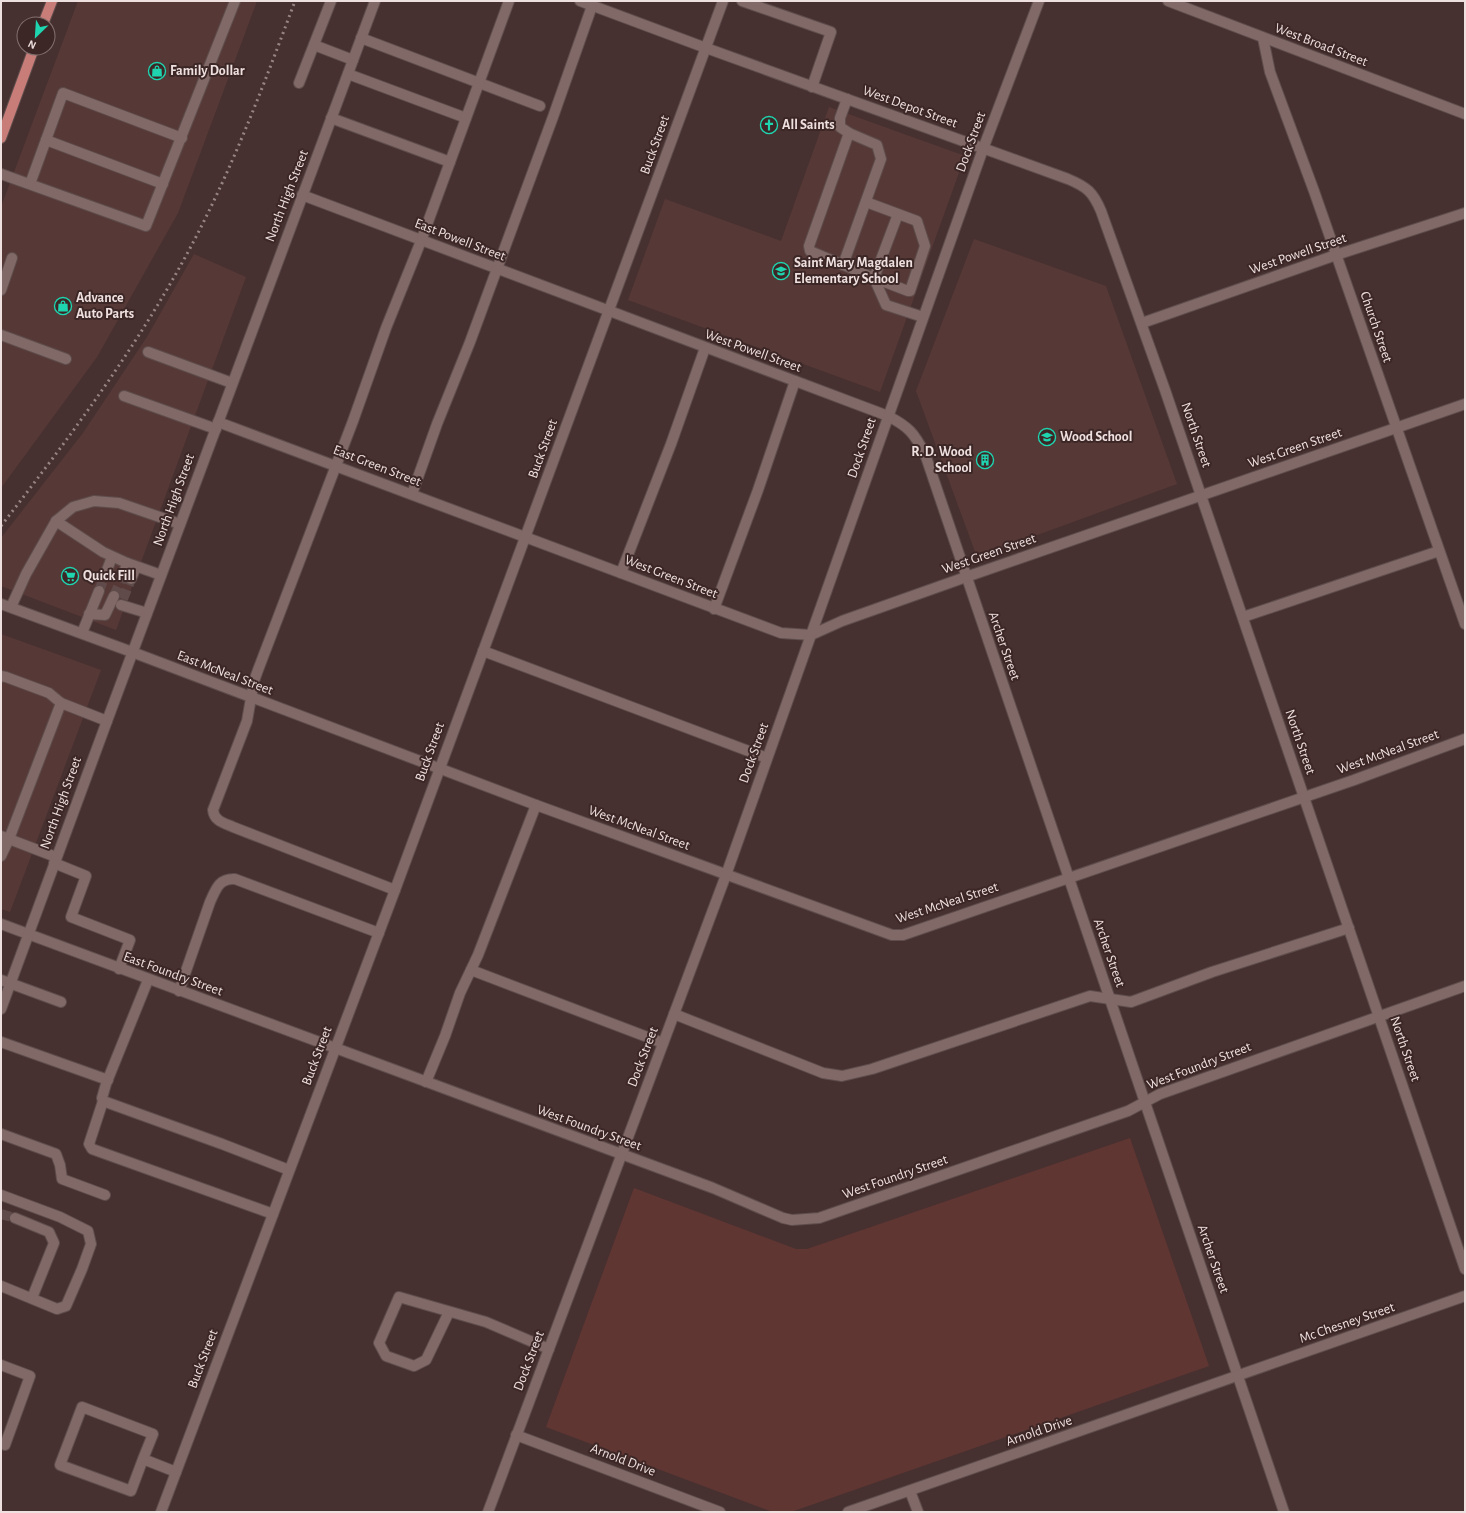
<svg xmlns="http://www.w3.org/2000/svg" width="1466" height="1513" font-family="'Alegreya Sans',sans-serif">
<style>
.built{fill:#563937}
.green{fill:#603633}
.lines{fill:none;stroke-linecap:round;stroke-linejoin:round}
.minor-tunnel{stroke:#604b4a;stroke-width:10;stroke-dasharray:10 5;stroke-linecap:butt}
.minor-casing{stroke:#5e4d4c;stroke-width:12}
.major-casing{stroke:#5e4d4c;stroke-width:12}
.minor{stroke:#816967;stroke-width:10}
.major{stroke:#c87d79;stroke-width:10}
.rail{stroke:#978584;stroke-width:3;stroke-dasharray:2 4;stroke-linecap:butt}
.labels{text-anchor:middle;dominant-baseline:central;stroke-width:4;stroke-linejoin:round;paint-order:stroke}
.street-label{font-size:14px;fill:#eee0df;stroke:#3c2726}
.poi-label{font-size:14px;font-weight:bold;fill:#eee0df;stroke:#3c2726;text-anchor:start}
</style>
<rect width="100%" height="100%" fill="#473130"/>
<g class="built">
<polygon points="78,1 257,1 178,213 97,357 1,488 1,207"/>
<polygon points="829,107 965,156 880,392 628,300 665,199 781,241"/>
<polygon points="974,239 1106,286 1177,484 977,557 916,391"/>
<polygon points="194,254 246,277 116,630 1,586 1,538 83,433 147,337"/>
<polygon points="1,634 101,670 10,912 1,909"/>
</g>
<polygon class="green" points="1130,1138 1209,1366 791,1512 773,1512 546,1427 634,1188 796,1249 807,1249"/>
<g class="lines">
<g class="minor-tunnel">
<polyline points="99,591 107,570"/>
<polyline points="114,596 123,576"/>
<polyline points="123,599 131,579"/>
<polyline points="1,1214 15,1218"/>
</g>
<g class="minor-casing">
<g id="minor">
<path d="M580 1 706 48 1068 179C1087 187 1093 192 1101 211L1165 390 1465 1269"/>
<polyline points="742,1 831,32 812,87"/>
<polyline points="1168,1 1465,114"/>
<polyline points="361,38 540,106"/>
<polyline points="1263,38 1270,72 1314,191 1465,624"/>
<polyline points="314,45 353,60"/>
<polyline points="348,74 466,118"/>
<polyline points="299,83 331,1"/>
<polyline points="847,99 840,118 840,127 849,133 809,246 810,251 874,278 886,305 923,317"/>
<polyline points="331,118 450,162"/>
<polyline points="46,140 163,184"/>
<polyline points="1,174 146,226 235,1"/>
<polyline points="30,184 63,93 182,138"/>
<path d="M302 195 888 416C909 427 914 433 925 454L1284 1512"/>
<polyline points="866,202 917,221 925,246 910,291 908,291 874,278 898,214"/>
<polyline points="843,265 881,159 877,145 849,133"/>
<polyline points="1,290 12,258"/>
<polyline points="1142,323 1336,255 1465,213"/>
<polyline points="1,335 66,359"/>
<polyline points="148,352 232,383"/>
<polyline points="124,396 216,429"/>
<polyline points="218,422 781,633 811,635 842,621 966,577 1465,404"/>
<polyline points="412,494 437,424 470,342 553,117 592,6"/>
<polyline points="56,521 103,552 127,563 161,575"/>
<polyline points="107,570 112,557"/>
<polyline points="621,573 671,444 705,348"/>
<polyline points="123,576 127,563"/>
<polyline points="131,579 136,567"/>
<polyline points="1,604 132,652 536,805 892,935 903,935 1354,780 1465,739"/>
<polyline points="121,605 147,613"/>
<polyline points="11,607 26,574 56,521 73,507 94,501 119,503 180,524"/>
<polyline points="714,609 758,490 795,381"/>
<polyline points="89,614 105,615 114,596"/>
<polyline points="1243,617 1439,551"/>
<polyline points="82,633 99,591"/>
<path d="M483 651C578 686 672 723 767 758"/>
<polyline points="1,676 6,677 49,693 61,703"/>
<polyline points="1,836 56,857"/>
<polyline points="1,856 9,839 61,703 107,721"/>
<polyline points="54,863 86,876 71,917 130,940 119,969"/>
<path d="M395 890 233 827C224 823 214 821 213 810L247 721 254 681 258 670 353 421 386 328 421 241 509 1"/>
<polyline points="1,924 713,1188 783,1218 792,1220 819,1218 1128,1111 1160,1094 1465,986"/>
<polyline points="471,970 663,1043"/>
<polyline points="1,980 61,1002"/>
<polyline points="148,980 106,1084 102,1098 103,1101 222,1144 289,1170"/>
<path d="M179 991 210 902C216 889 219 878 235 879L379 933"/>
<polyline points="1,1009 107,721 375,1"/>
<polyline points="674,1014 823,1073 842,1076 872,1069 1090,996 1131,1002 1212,972 1349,928"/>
<polyline points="1,1042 108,1080"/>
<polyline points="426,1082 445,1036 460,993 478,955 536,805"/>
<polyline points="103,1101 89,1144 92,1149 273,1214"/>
<polyline points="1,1134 56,1154 60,1165 62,1179 105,1195"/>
<polyline points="1,1195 60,1217 88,1231 91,1244 82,1269 66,1306 57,1309 1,1286"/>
<polyline points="15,1218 49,1232 54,1243 32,1298"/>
<polyline points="449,1312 426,1360 414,1366 386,1356 379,1343 399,1297 486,1322 549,1349"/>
<polyline points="1,1365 30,1376 5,1445"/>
<polyline points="516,1435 720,1512"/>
<polyline points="143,1459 131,1491 60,1465 82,1407 153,1434 143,1459 176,1472"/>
<polyline points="910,1491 918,1512"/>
<polyline points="161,1512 395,890 723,1"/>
<polyline points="488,1512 726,875 983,149 1039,1"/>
<polyline points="848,1512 1465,1296"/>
</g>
</g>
<g class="major-casing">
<g id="major">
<polyline points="43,24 52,1"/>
<polyline points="1,138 34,48"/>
</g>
</g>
<use href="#minor" class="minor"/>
<use href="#major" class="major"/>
<path class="rail" d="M1 526C66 442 130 357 182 263 228 180 262 90 295 1"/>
</g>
<defs>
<g id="shop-ring" transform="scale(0.9)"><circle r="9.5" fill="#3c2726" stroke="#1ed5b0" stroke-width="1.5"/><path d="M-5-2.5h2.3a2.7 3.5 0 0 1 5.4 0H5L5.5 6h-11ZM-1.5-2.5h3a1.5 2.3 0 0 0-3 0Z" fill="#1ed5b0"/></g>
<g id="church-ring" transform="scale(0.9)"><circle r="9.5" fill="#3c2726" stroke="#1ed5b0" stroke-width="1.5"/><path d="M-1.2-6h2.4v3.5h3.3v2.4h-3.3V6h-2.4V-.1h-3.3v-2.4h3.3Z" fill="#1ed5b0"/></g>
<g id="school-ring" transform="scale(0.9)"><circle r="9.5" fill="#3c2726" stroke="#1ed5b0" stroke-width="1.5"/><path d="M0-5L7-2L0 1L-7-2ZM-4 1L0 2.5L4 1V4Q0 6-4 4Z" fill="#1ed5b0"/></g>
<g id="building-ring" transform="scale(0.9)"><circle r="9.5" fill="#3c2726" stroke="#1ed5b0" stroke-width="1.5"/><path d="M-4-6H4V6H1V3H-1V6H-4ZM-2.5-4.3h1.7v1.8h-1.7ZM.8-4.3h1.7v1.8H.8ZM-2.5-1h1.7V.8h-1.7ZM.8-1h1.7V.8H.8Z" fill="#1ed5b0"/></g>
<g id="supermarket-ring" transform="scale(0.9)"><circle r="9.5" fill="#3c2726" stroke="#1ed5b0" stroke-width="1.5"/><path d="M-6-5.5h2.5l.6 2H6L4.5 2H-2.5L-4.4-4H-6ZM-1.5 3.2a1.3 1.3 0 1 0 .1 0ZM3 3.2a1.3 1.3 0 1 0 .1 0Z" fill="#1ed5b0"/></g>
</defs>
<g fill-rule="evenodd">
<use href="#shop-ring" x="157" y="71"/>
<use href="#church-ring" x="769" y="125"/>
<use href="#school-ring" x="781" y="271"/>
<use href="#shop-ring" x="63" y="306"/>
<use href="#school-ring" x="1047" y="437"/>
<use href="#building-ring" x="985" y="460"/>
<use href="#supermarket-ring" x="70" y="576"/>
</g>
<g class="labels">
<g class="street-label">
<text transform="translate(1321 45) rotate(21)">West Broad Street</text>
<text transform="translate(910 107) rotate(20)">West Depot Street</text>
<text transform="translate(971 142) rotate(-70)">Dock Street</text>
<text transform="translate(655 145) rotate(-70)">Buck Street</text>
<text transform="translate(287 196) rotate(-69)">North High Street</text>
<text transform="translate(460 240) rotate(21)">East Powell Street</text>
<text transform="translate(1298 254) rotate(-19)">West Powell Street</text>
<text transform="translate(1376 327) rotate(71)">Church Street</text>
<text transform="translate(753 351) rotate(20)">West Powell Street</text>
<text transform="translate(1196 435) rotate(71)">North Street</text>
<text transform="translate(862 448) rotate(-71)">Dock Street</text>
<text transform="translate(1295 448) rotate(-19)">West Green Street</text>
<text transform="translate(543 449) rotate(-70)">Buck Street</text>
<text transform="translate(377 466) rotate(21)">East Green Street</text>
<text transform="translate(174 500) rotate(-70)">North High Street</text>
<text transform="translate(989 554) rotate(-19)">West Green Street</text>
<text transform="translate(671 577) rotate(21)">West Green Street</text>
<text transform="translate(1004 646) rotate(71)">Archer Street</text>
<text transform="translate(225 673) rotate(21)">East McNeal Street</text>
<text transform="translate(1300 742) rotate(71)">North Street</text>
<text transform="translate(430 752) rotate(-70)">Buck Street</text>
<text transform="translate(1388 752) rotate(-20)">West McNeal Street</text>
<text transform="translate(754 753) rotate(-70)">Dock Street</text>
<text transform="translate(61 803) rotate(-70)">North High Street</text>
<text transform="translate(639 828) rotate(20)">West McNeal Street</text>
<text transform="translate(947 903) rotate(-18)">West McNeal Street</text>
<text transform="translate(1109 953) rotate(71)">Archer Street</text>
<text transform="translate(173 974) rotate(20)">East Foundry Street</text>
<text transform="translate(1405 1049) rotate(71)">North Street</text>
<text transform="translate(317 1056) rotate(-69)">Buck Street</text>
<text transform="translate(643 1057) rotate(-69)">Dock Street</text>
<text transform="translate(1199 1066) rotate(-21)">West Foundry Street</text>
<text transform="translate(589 1128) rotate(20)">West Foundry Street</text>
<text transform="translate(895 1177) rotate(-19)">West Foundry Street</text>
<text transform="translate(1213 1259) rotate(71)">Archer Street</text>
<text transform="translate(1347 1323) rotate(-19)">Mc Chesney Street</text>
<text transform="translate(203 1359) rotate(-69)">Buck Street</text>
<text transform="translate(529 1361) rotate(-69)">Dock Street</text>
<text transform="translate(1039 1431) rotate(-19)">Arnold Drive</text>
<text transform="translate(623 1460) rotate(21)">Arnold Drive</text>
</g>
<g class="poi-label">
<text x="170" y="71">Family Dollar</text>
<text x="782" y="125">All Saints</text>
<text x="794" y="263">Saint Mary Magdalen<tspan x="794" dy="16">Elementary School</tspan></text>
<text x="76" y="298">Advance<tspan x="76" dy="16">Auto Parts</tspan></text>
<text x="1060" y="437">Wood School</text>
<text x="972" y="452" text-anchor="end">R. D. Wood<tspan x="972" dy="16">School</tspan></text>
<text x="83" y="576">Quick Fill</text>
</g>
</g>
<rect width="1466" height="1513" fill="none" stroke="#eee0df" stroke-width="4"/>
<g transform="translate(36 36) rotate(205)"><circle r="19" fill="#3c2726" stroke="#837170"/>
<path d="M0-3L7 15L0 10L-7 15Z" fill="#1ed5b0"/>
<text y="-6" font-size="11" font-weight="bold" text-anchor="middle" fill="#eee0df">N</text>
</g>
</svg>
